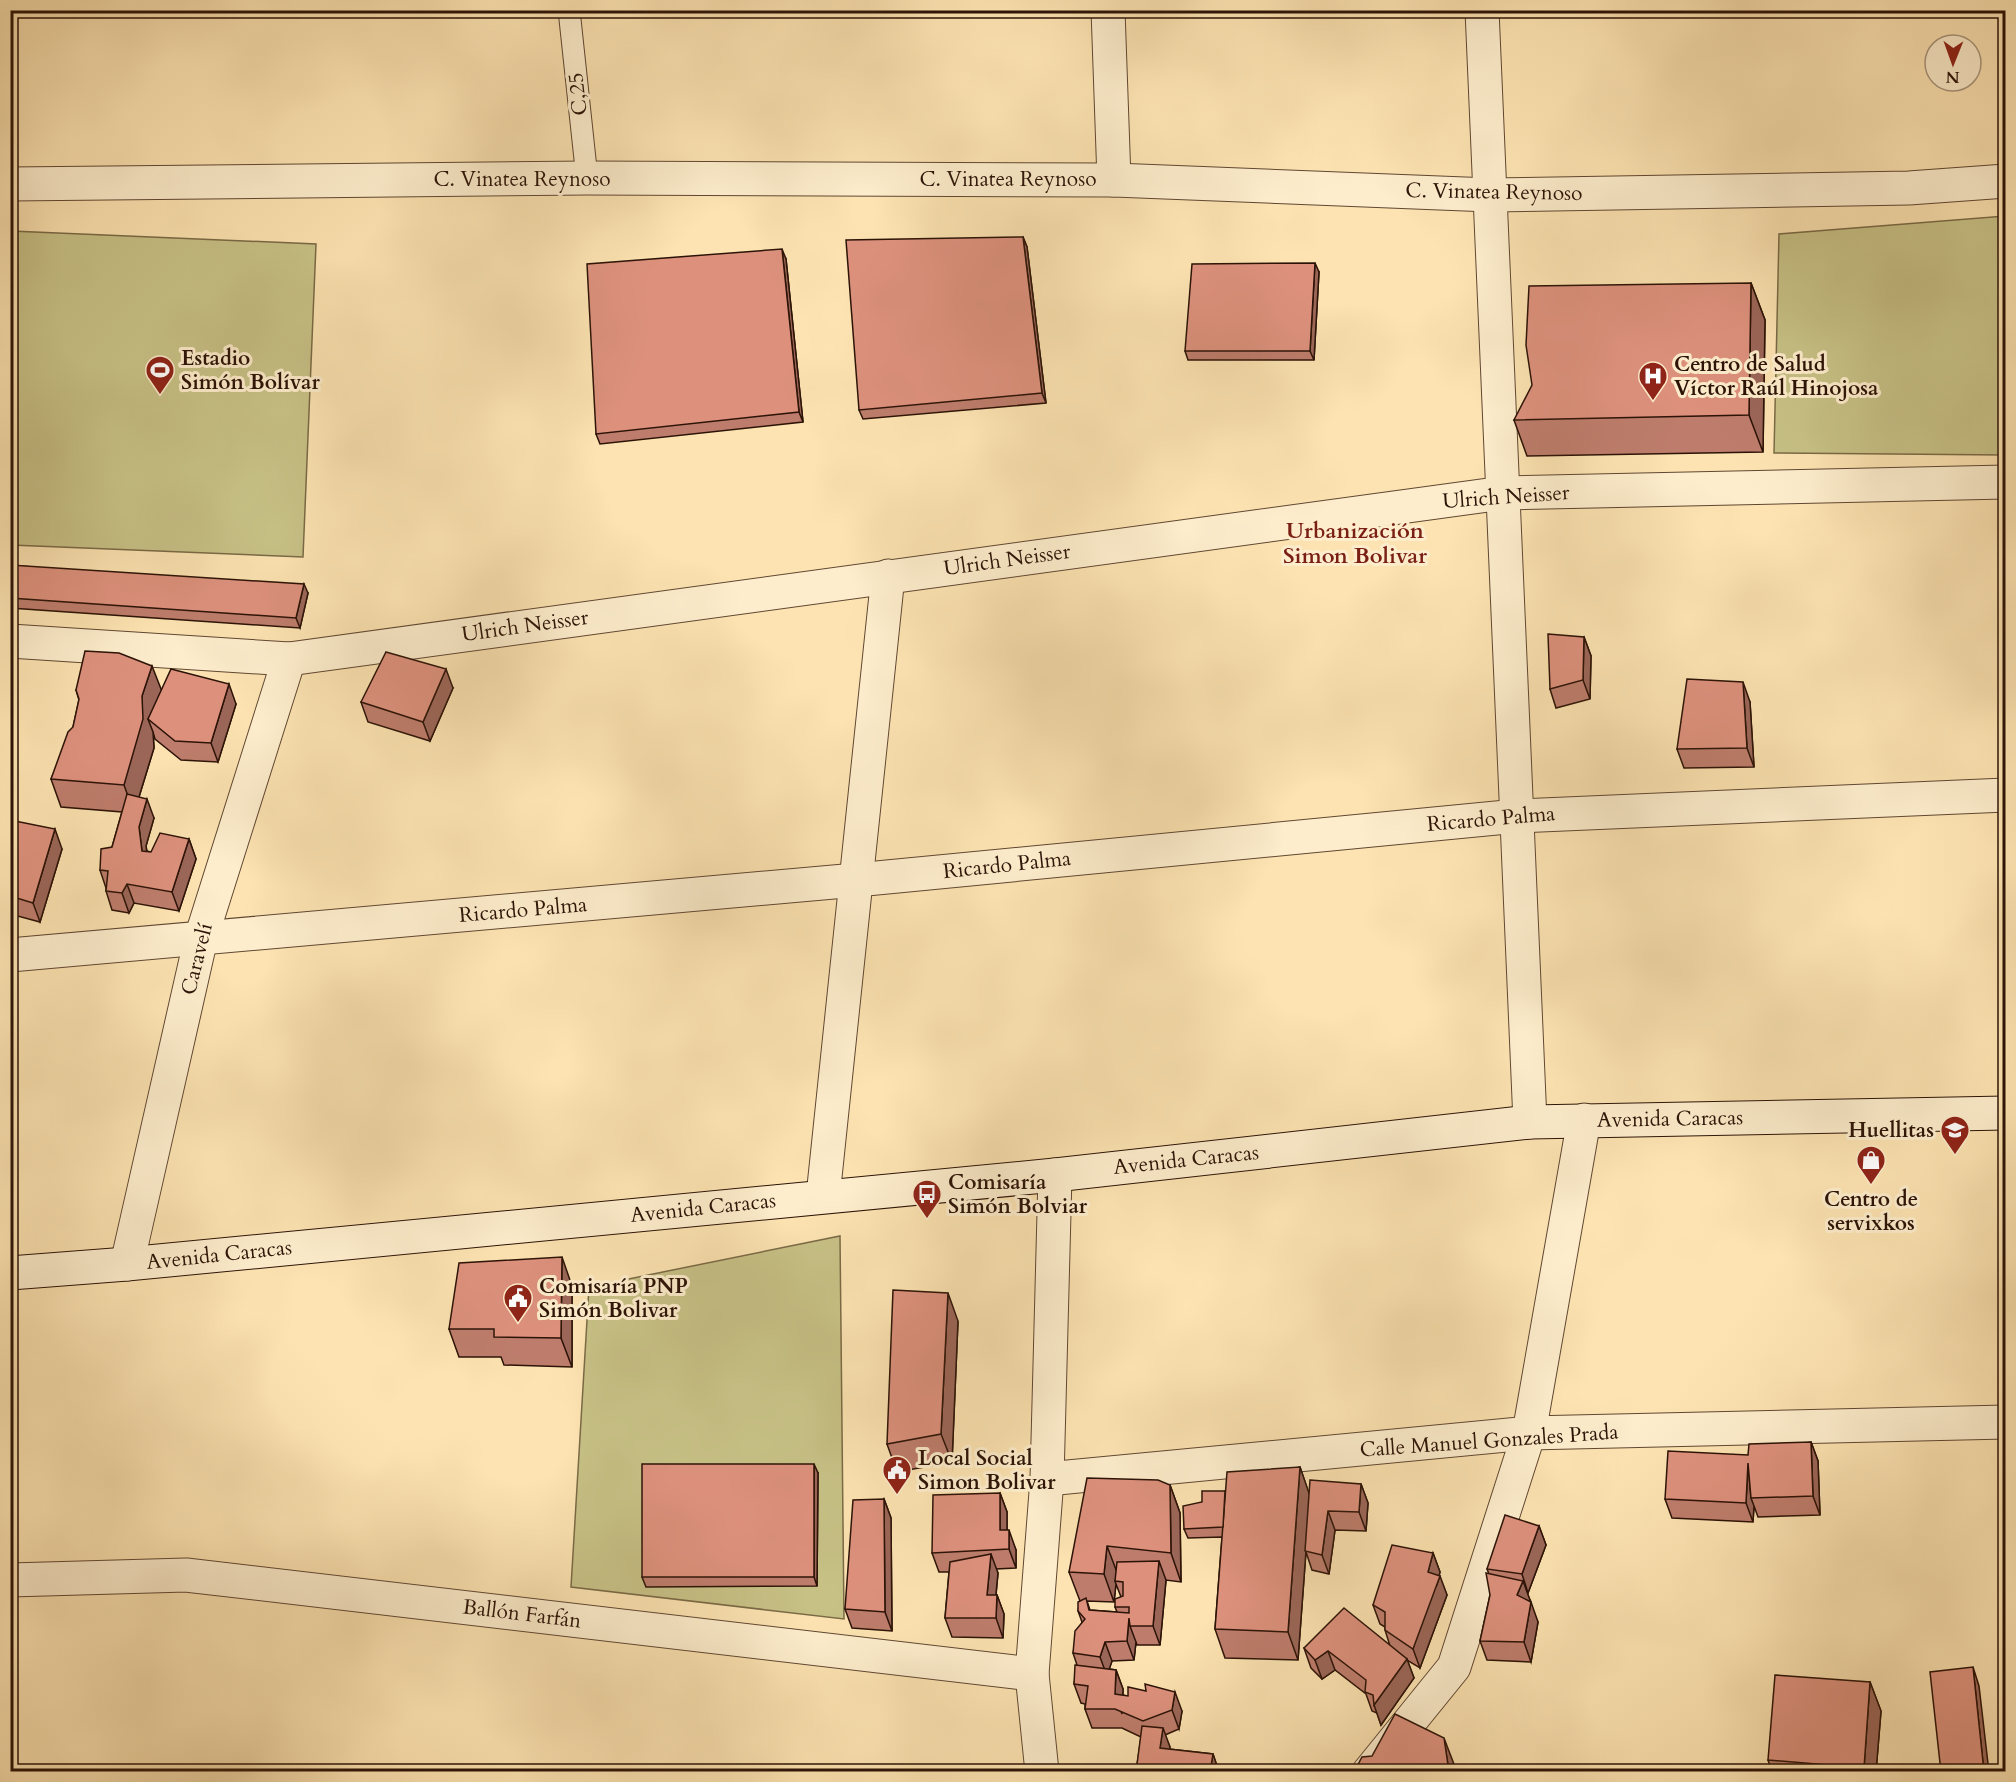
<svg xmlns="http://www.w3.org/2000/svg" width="2016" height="1782" font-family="Cardo,serif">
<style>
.green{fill:#c7c186;stroke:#7a6a46;stroke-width:1.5}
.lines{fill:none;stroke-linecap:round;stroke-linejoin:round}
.lane-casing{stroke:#604732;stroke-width:23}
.street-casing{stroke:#604732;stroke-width:35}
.secondary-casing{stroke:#2c1307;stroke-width:35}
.lane{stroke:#fdedcc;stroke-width:21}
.street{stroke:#fdedcc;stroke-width:33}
.secondary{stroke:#fdedcc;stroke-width:33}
.wall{fill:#be7d6c;stroke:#2c1307;stroke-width:1.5;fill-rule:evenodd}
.shaded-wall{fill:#9b6658;stroke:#2c1307;stroke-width:1.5}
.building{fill:#dd917d;stroke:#2c1307;stroke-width:1.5}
.labels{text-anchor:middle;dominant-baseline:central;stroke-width:6;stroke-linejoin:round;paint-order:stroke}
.street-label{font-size:21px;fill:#2c1307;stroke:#fdedcc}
.poi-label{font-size:21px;font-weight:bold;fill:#2c1307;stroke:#fdedcc;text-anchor:start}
.neighbourhood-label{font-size:22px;font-weight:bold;fill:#7a1f14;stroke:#fdedcc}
</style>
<rect width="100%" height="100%" fill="#fce3b1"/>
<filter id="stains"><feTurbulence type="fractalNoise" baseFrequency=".00333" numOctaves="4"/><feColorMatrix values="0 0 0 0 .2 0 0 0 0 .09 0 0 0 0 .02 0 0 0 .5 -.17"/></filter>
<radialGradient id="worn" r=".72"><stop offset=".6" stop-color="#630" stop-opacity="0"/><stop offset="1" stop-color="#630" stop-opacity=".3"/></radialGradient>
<g class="green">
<polygon points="2005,216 2005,455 1774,453 1779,234"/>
<polygon points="11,231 316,244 303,557 11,545"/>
<polygon points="840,1236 844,1619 571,1587 589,1287"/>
</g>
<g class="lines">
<g class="lane-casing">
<polyline id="lane" points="569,10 587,178"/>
</g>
<g class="street-casing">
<g id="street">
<polyline points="1108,10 1114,180"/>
<polyline points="1482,10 1530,1122"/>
<polyline points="10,184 587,178 1114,180 1490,195 1909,188 2006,181"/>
<polyline points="10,641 289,659 1503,493 2006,482"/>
<polyline points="10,955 856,880 1517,816 2006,795"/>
<polyline points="823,1196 888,576"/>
<polyline points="127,1264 201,938 289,659"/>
<polyline points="1047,1479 1529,1433 2006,1422"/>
<polyline points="10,1580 186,1575 1032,1674"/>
<polyline points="1042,1772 1032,1674 1047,1479 1055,1175"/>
<polyline points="1369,1772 1454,1667 1529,1433 1584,1120"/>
</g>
</g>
<g class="secondary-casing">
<polyline id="secondary" points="10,1273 127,1264 1055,1175 1530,1122 2006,1113"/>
</g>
<use href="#lane" class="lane"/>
<use href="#street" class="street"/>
<use href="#secondary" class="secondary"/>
</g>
<g class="wall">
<polygon points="1023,237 1027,247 1046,403 863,419 859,410"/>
<polygon points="786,259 803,422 600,444 596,434"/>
<polygon points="1319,272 1314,360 1188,360 1185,351"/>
<polygon points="1751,283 1765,320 1763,452 1527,456 1514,420"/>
<polygon points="10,565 308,593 300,628 10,608"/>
<polygon points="1584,637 1591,656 1590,699 1556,708 1550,689"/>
<polygon points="453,688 430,741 368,722 361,702"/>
<polygon points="76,690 161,690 236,704 218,762 181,760 155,739 153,732 154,748 139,797 154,818 146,846 147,851 151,852 189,839 196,859 179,911 134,903 129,913 112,910 106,891 106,888 100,870 112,847 122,812 61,807 51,779 73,727 79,700"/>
<polygon points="1750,702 1754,767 1684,768 1677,749"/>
<polygon points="10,820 62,849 40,922 10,914"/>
<polygon points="572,1286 572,1367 504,1365 501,1357 459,1357 449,1329"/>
<polygon points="958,1321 952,1462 897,1472 887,1444"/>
<polygon points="1811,1442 1818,1461 1820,1515 1758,1517 1754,1506 1753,1522 1672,1518 1665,1499 1748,1455"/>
<polygon points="1300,1467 1309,1494 1361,1484 1368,1503 1366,1531 1335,1530 1329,1574 1312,1570 1306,1552 1298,1660 1225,1658 1215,1629 1222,1537 1188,1538 1184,1529 1202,1502 1225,1491"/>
<polygon points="818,1473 817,1586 646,1587 642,1577"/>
<path d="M1170 1485 1180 1513 1181 1582 1166 1580 1160 1645H1137L1136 1642 1134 1660 1112 1661 1109 1669 1116 1670 1123 1689V1695L1182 1711 1179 1729 1165 1735 1170 1747 1169 1749 1213 1754 1219 1772H1136L1141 1737 1122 1728H1092L1085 1709V1704L1081 1703 1074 1684 1077 1665 1073 1653 1082 1622 1078 1611 1080 1601 1069 1572ZM1116 1584 1121 1597 1115 1607 1117 1612 1090 1610 1087 1601 1114 1602Z"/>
<polygon points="1000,1493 1007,1512 1007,1530 1016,1550 1016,1568 996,1569 998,1573 996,1595 997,1595 1004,1614 1003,1638 952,1637 945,1618 949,1572 939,1572 932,1553"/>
<polygon points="884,1499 891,1518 892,1631 852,1628 845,1609"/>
<polygon points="1539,1526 1546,1545 1528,1593 1527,1593 1530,1600 1529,1601 1538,1622 1531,1662 1487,1660 1480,1641 1490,1595 1489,1574 1487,1569"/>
<polygon points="1433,1553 1440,1572 1439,1575 1447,1595 1420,1668 1407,1660 1414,1678 1381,1725 1377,1713 1372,1711 1366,1694 1335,1670 1322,1679 1311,1668 1304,1648 1390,1646 1385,1630 1385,1627 1380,1624 1373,1605"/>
<polygon points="1870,1682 1881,1711 1876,1772 1772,1772 1768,1760"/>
</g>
<g class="shaded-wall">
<polygon points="1023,237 1027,247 1046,403 1042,393"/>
<polygon points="782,249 786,259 803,422 799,412"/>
<polygon points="1315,263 1319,272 1314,360 1310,351"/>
<polygon points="1751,283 1765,320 1763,452 1749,415"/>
<polygon points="304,584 308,593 300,628 296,618"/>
<polygon points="1584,637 1591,656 1590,699 1583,680"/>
<polygon points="152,666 163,694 148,719 153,732 154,748 134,813 124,785 142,696"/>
<polygon points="446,669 453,688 430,741 423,722"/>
<polygon points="1743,682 1750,702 1754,767 1747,748"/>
<polygon points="229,684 236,704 218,762 211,743"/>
<polygon points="147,799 154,818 146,846 149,870 142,851 139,827"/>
<polygon points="55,829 62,849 40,922 33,903"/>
<polygon points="189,839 196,859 179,911 172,892"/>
<polygon points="127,884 134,903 129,913 122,893"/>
<polygon points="562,1257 572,1286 572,1367 561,1338"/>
<polygon points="948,1293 958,1321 952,1462 941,1434"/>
<polygon points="1811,1442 1818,1461 1820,1515 1813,1496"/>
<polygon points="1748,1463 1751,1498 1754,1506 1753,1522 1746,1503"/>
<polygon points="814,1464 818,1473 817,1586 814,1577"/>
<polygon points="1300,1467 1310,1496 1298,1660 1288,1632"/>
<polygon points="1361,1484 1368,1503 1366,1531 1359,1512"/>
<polygon points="1170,1485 1180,1513 1181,1582 1171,1553"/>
<polygon points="1000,1493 1007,1512 1007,1549 1000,1530"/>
<polygon points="884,1499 891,1518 892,1631 885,1612"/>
<polygon points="1328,1511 1335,1530 1329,1574 1322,1555"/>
<polygon points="1539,1526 1546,1545 1528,1593 1522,1574"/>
<polygon points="1009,1530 1016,1550 1016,1568 1009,1549"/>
<polygon points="1107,1546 1118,1575 1115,1581 1116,1584 1114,1602 1104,1574"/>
<polygon points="1433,1553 1440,1572 1436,1587 1440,1576 1447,1595 1420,1668 1413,1649 1428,1572"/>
<polygon points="991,1554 998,1573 994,1614 987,1595"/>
<polygon points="1159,1561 1166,1580 1160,1645 1153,1626"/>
<polygon points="1523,1581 1530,1600 1524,1614 1517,1595"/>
<polygon points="997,1595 1004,1614 1003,1638 996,1618"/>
<polygon points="1531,1602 1538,1622 1531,1662 1524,1642"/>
<polygon points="1129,1618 1130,1626 1136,1642 1134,1660 1127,1641"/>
<polygon points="1105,1642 1112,1661 1107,1676 1100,1657"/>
<polygon points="1328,1651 1335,1670 1322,1679 1315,1660"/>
<polygon points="1407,1659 1414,1678 1381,1725 1374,1705"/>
<polygon points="1973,1667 1979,1686 1989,1772 1984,1772"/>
<polygon points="1116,1670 1123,1689 1122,1714 1115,1694"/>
<polygon points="1870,1682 1881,1711 1876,1772 1865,1772 1864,1768"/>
<polygon points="1175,1692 1182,1711 1179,1729 1172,1710"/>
<polygon points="1163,1728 1170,1747 1167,1768 1160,1748"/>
<polygon points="1444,1738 1455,1767 1455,1772 1449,1772"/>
<polygon points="1213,1754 1219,1772 1210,1772"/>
</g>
<g class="building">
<polygon points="1023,237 1042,393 859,410 846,240"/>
<polygon points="782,249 799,412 596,434 587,264"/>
<polygon points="1315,263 1310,351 1185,351 1192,264"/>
<polygon points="1751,283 1749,415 1514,420 1532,385 1526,345 1529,286"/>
<polygon points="10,565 304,584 296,618 10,598"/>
<polygon points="1548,634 1584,637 1583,680 1550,689"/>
<polygon points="85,651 119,653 152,666 142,696 143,719 124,785 51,779 68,732 73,727 79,699 76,690"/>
<polygon points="386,652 446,669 423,722 361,702"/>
<polygon points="171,669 229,684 211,743 175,741 148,719"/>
<polygon points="1687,679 1743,682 1747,748 1677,749"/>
<polygon points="127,794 147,799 139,827 142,851 151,852 160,833 189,839 172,892 127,884 122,893 106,891 108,871 100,870 101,849 112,847"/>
<polygon points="10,820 55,829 33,903 10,896"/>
<polygon points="562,1257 561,1338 494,1337 494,1329 449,1329 459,1263"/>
<polygon points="893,1290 948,1293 941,1434 887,1444"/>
<polygon points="1811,1442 1813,1496 1751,1498 1748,1463 1746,1503 1665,1499 1668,1451 1748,1455 1749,1444"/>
<rect x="642" y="1464" width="172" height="113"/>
<polygon points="1300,1467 1288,1632 1215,1629 1227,1472"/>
<polygon points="1087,1478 1158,1480 1170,1485 1171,1553 1107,1546 1104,1574 1069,1572"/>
<polygon points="1310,1480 1361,1484 1359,1512 1328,1511 1322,1555 1305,1551"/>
<polygon points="1202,1491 1225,1491 1223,1527 1184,1529 1183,1506 1202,1502"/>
<polygon points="1000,1493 1000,1530 1009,1530 1009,1549 932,1553 933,1495"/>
<polygon points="884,1499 885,1612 845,1609 853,1500"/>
<polygon points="1505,1515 1539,1526 1522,1574 1487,1569"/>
<polygon points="1392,1545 1433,1553 1428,1572 1440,1576 1413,1649 1385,1630 1385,1612 1373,1605"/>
<polygon points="991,1554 987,1595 997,1595 996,1618 945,1618 950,1562"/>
<polygon points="1159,1561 1153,1626 1130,1626 1129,1618 1127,1641 1105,1642 1100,1657 1073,1653 1075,1631 1085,1619 1078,1611 1078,1602 1086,1598 1089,1610 1129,1613 1129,1607 1115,1607 1115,1599 1123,1596 1123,1582 1115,1581 1117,1562"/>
<polygon points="1486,1573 1523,1581 1517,1595 1531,1602 1524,1642 1480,1641 1490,1595"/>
<polygon points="1344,1608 1407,1659 1374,1705 1373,1695 1365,1692 1366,1680 1328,1651 1315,1660 1304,1648"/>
<polygon points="1075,1665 1116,1670 1115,1694 1128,1696 1128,1687 1146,1691 1145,1684 1175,1692 1172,1710 1143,1721 1115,1709 1085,1709 1088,1686 1074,1684"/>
<polygon points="1973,1667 1984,1772 1941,1772 1930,1672"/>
<polygon points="1775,1675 1870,1682 1864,1768 1768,1760"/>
<polygon points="1395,1714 1444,1738 1449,1772 1354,1772 1362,1757 1372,1756"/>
<polygon points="1142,1726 1163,1728 1160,1748 1213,1754 1210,1772 1136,1772"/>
<polygon points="1772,1769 1798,1772 1772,1772"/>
</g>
<defs>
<g id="stadium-pin" transform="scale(1.5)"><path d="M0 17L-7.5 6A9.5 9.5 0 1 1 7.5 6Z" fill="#8f2418" stroke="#fdedcc"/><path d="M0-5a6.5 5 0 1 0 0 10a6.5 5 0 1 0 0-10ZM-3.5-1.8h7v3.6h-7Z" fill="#fff"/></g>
<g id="hospital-pin" transform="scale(1.5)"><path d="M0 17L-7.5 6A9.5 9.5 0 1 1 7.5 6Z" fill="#8f2418" stroke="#fdedcc"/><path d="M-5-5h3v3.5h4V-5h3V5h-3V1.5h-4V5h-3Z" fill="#fff"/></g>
<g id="school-pin" transform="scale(1.5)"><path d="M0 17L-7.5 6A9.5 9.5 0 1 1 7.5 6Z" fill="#8f2418" stroke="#fdedcc"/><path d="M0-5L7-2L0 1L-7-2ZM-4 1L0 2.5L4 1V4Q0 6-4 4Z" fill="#fff"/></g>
<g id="shop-pin" transform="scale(1.5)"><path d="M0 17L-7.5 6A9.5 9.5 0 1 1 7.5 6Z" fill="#8f2418" stroke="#fdedcc"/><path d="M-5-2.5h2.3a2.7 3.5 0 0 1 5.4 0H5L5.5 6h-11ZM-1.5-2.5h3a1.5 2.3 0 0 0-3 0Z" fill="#fff"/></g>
<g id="bus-pin" transform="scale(1.5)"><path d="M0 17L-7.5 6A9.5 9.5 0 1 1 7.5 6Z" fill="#8f2418" stroke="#fdedcc"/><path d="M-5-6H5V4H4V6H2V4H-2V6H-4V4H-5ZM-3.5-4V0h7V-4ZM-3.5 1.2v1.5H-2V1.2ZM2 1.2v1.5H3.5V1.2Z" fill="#fff"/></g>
<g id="civic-pin" transform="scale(1.5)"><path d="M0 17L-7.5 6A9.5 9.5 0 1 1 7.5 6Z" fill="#8f2418" stroke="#fdedcc"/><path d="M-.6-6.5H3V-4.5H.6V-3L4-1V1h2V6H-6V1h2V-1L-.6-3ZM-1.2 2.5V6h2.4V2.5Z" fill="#fff"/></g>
</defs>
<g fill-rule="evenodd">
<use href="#stadium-pin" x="160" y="370"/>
<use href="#hospital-pin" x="1653" y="376"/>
<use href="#school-pin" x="1955" y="1130"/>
<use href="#shop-pin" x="1871" y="1160"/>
<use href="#bus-pin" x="927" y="1194"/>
<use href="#civic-pin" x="518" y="1298"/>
<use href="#civic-pin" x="897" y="1470"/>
</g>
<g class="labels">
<g class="street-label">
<text transform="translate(578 94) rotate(-96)">C,25</text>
<text x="522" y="179">C. Vinatea Reynoso</text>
<text x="1008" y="179">C. Vinatea Reynoso</text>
<text transform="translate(1494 192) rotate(1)">C. Vinatea Reynoso</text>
<text transform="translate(1506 497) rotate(-4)">Ulrich Neisser</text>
<text transform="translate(1007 560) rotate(-8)">Ulrich Neisser</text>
<text transform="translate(525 626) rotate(-8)">Ulrich Neisser</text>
<text transform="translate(1491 819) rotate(-5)">Ricardo Palma</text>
<text transform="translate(1007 865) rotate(-6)">Ricardo Palma</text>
<text transform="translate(523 910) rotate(-5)">Ricardo Palma</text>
<text transform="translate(197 959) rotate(-76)">Caravelí</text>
<text transform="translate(1670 1119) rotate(-1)">Avenida Caracas</text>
<text transform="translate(1186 1160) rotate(-6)">Avenida Caracas</text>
<text transform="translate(703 1208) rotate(-6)">Avenida Caracas</text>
<text transform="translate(219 1255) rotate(-6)">Avenida Caracas</text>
<text transform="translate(1489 1441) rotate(-4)">Calle Manuel Gonzales Prada</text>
<text transform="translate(522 1614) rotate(7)">Ballón Farfán</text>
</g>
<g class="poi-label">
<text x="181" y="358">Estadio<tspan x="181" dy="24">Simón Bolívar</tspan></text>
<text x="1674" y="364">Centro de Salud<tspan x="1674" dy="24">Víctor Raúl Hinojosa</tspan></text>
<text x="1934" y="1130" text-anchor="end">Huellitas</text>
<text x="948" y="1182">Comisaría<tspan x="948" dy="24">Simón Bolviar</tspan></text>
<text x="1871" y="1199" text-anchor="middle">Centro de<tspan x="1871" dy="24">servixkos</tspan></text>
<text x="539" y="1286">Comisaría PNP<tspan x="539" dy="24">Simón Bolivar</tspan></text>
<text x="918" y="1458">Local Social<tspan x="918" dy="24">Simon Bolivar</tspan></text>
</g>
<g class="neighbourhood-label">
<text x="1355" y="531">Urbanización<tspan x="1355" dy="25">Simon Bolivar</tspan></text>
</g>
</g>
<rect width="2016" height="1782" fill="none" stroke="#fce3b1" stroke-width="36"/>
<rect x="12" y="12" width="1992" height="1758" fill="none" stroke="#2c1307" stroke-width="3"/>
<rect x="18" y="18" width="1980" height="1746" fill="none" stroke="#2c1307" stroke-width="1.5"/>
<g transform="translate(1953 63) rotate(181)"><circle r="28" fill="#fdedcc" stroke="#a9967d" stroke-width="1.5"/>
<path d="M0-4.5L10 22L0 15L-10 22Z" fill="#8f2418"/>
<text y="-9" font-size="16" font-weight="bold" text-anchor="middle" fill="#2c1307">N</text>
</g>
<rect width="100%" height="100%" filter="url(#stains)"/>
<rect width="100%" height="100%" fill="url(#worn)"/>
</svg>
